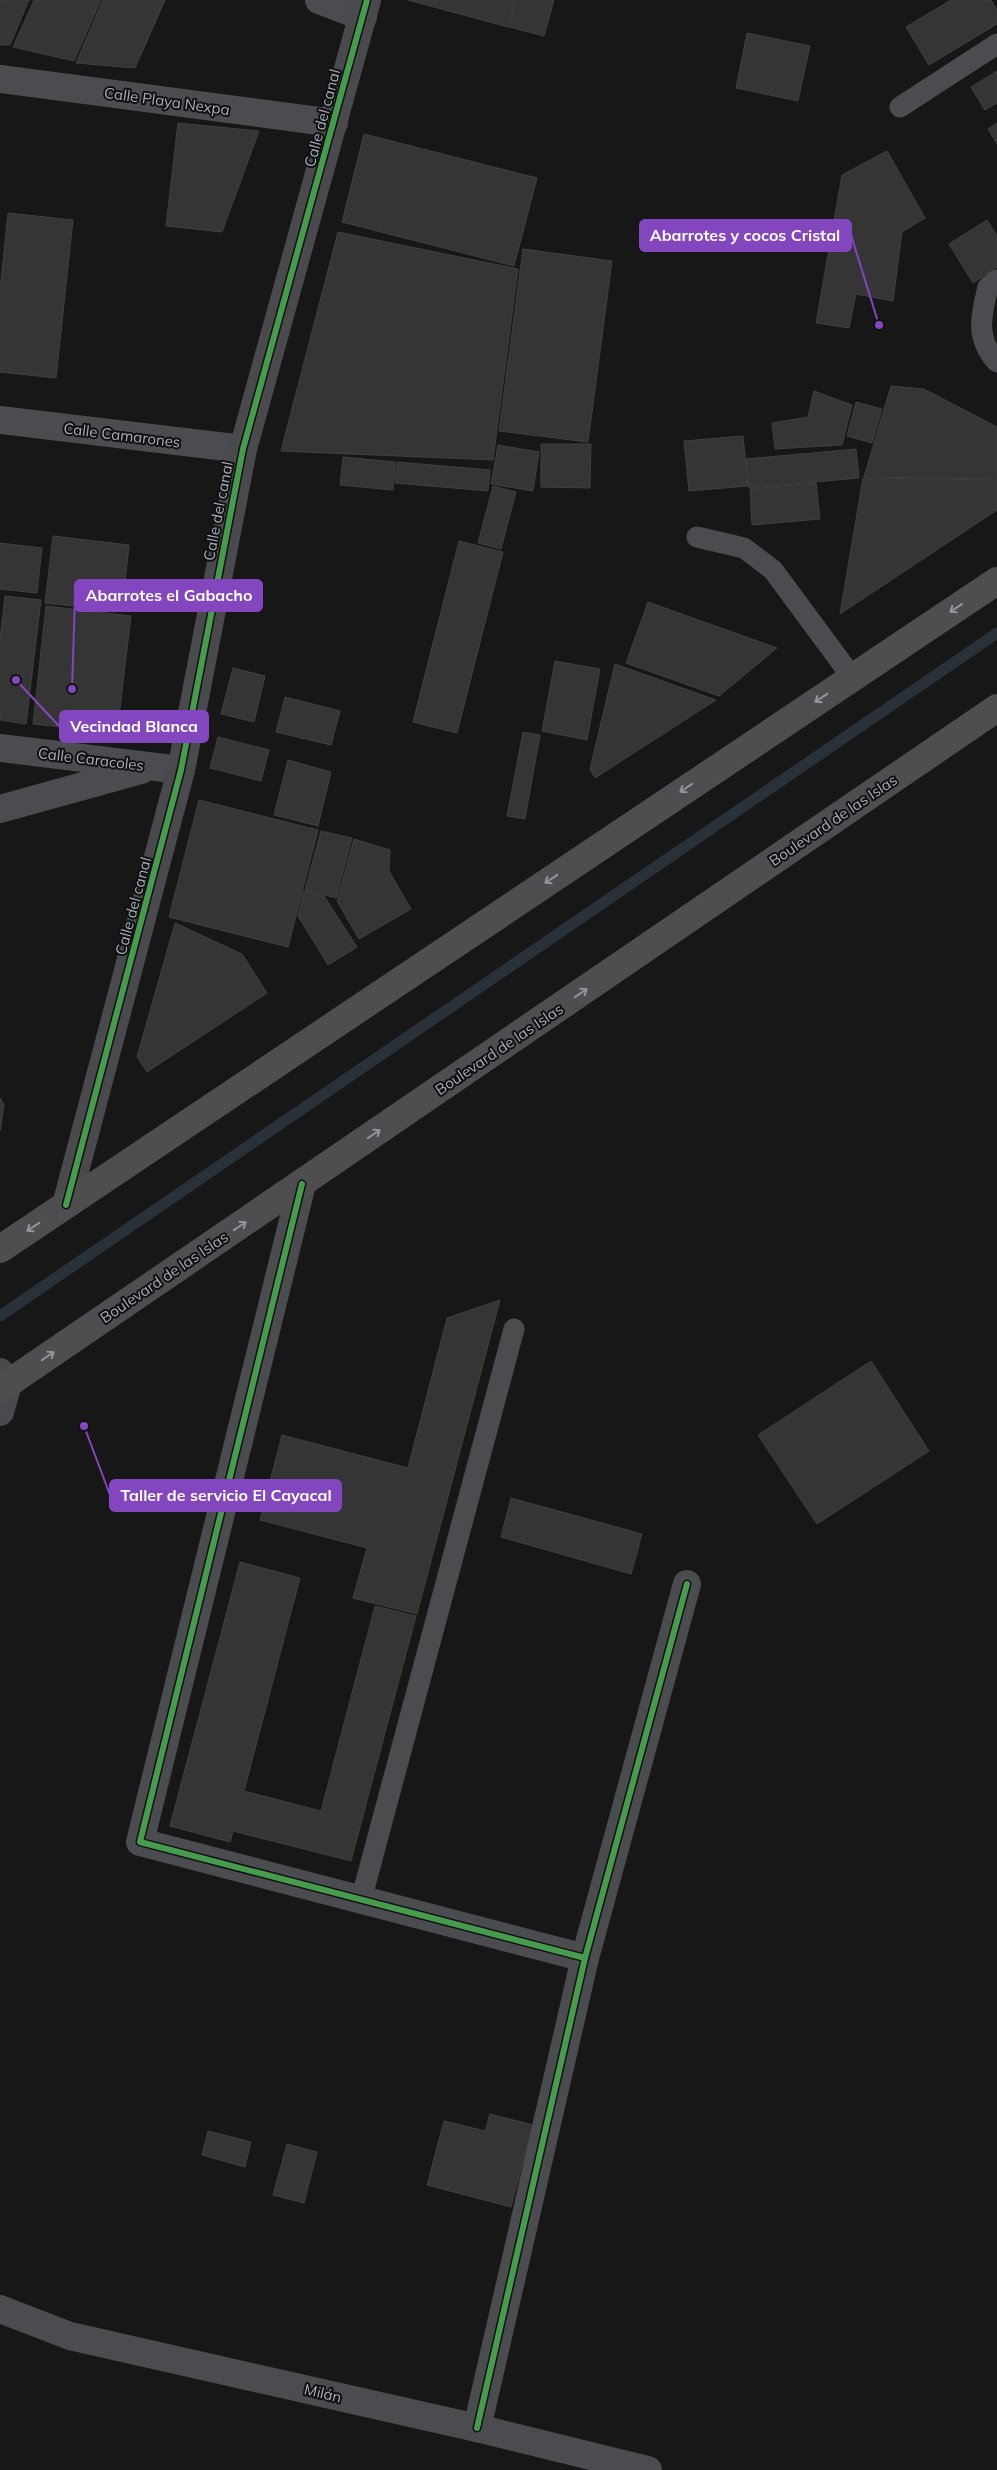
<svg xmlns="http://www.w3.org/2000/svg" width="997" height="2470" font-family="Mulish,sans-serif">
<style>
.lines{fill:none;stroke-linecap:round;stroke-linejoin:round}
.stream{stroke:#2a3239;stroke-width:11}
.building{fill:#353536;stroke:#3f4043}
.lane{stroke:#4b4c50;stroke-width:21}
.street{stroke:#4b4c50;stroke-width:28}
.secondary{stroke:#4a4a4e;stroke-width:28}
.highway{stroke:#4e4e51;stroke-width:28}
.cycleway-casing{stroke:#111113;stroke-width:9}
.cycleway{stroke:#469c4c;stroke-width:6}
.oneway{stroke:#92959e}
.labels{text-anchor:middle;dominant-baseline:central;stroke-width:4;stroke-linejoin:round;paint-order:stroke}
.street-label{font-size:15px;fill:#a8adb8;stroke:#111113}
.leader{fill:none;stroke:#8446be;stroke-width:2}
.callout-dot{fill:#8446be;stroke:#111113;stroke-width:2}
.callout{fill:#8446be;stroke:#8446be;stroke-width:2}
.callout-label{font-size:16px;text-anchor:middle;font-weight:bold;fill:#fff}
</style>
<rect width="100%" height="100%" fill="#171717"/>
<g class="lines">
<polyline class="stream" points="0,1316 997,633"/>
</g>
<g class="building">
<polygon points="0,0 29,0 10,45 0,45"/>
<polygon points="34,0 101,0 74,61 13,47"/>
<polygon points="103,0 165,0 135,68 76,63"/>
<polygon points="408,0 515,0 508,27"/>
<polygon points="516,0 554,0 544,36 509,27"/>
<polygon points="951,0 991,0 997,10 997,24 929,65 906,27"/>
<polygon points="747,33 810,46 798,101 736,88"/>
<polygon points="997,71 997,103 985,110 971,87"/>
<polygon points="178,123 259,131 222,232 166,226"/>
<polygon points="997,123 997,144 988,129"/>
<polygon points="364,134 537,178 514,266 342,222"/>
<polygon points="887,151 925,218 902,232 893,301 856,294 849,328 816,323 842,175"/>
<polygon points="8,213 73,220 56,378 0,372 0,290"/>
<polygon points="987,220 997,236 997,267 973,283 949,244"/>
<polygon points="338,232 518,269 493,460 281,451"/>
<polygon points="523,249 612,261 588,442 499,431"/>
<polygon points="891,386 924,389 997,427 997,479 864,477"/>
<polygon points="814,391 852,405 842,445 775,449 772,423 808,417"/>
<polygon points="856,402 882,409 872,443 847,436"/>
<polygon points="743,436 748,486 689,491 684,441"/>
<polygon points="541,444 591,444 590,488 541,487"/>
<polygon points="498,445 539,452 533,491 491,484"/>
<polygon points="856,449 859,478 749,488 746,459"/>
<polygon points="343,457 395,462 393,490 340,485"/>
<polygon points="397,462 490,470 488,491 395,483"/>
<polygon points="863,478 997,480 997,510 840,614"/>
<polygon points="816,483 820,519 752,525 750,489"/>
<polygon points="493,486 516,492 501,549 478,543"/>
<polygon points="53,536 129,545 122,611 45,603"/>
<polygon points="459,541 503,552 457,733 413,722"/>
<polygon points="0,543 42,548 37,593 0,589"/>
<polygon points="5,596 41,600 26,724 0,720 0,639"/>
<polygon points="648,602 777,648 719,696 626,663"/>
<polygon points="46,606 131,616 117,733 33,724"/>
<polygon points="555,661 600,669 587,740 542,731"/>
<polygon points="615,664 716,700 595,778 590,769"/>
<polygon points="233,668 265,676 254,722 221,714"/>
<polygon points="285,697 340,711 331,745 276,732"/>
<polygon points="523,732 540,735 525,819 507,816"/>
<polygon points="218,737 269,750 261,781 210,768"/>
<polygon points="288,760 331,772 318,826 274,815"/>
<polygon points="199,800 318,830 288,947 169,917"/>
<polygon points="321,831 352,838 336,898 305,890"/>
<polygon points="354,839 390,850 389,871 411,909 359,939 337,901"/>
<polygon points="304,891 324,896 357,947 328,965 298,916"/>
<polygon points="175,923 242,954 267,993 147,1072 137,1057"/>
<polygon points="0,1098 4,1105 0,1131"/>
<polygon points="500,1300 417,1614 353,1598 367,1548 260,1520 282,1435 408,1468 447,1318"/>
<polygon points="871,1361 929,1451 817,1524 758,1435"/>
<polygon points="511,1498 642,1534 631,1574 501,1537"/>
<polygon points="240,1562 300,1578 244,1791 321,1811 375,1606 416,1616 351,1861 233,1831 230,1842 170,1826"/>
<polygon points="490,2114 533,2125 511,2207 427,2185 444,2121 485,2131"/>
<polygon points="208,2131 251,2142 245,2167 202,2155"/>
<polygon points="287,2144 317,2152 304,2203 273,2195"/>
</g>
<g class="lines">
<g class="lane">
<polyline points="900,107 997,44"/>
<path d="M997 280 988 287C981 315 975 338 997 362"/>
<polyline points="697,537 744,548 773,570 852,677"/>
<polyline points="361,1900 514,1329"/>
</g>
<g class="street">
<polyline points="319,0 363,17"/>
<polyline points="0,79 334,123"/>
<polyline points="0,420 243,449"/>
<polyline points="0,748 181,770"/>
<polyline points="0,809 141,770"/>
<polyline points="302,1184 140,1842 585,1958"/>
<polyline points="0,2309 70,2336 477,2428 648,2470"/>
<polyline points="477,2428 585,1958 687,1584"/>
</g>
<g class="secondary">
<polyline points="66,1205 181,770 243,449 367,0"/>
<polyline points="0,1372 8,1384 0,1412"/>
</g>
<g class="highway">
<polyline points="0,1249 997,581"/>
<polyline points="0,1389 997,708"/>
</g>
<g class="cycleway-casing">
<g id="cycleway">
<polyline points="302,1184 140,1842 585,1958"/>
<polyline points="66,1205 181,770 243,449 367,0"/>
<polyline points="477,2428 585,1958 687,1584"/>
</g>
</g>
<use href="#cycleway" class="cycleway"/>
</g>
<defs><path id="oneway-shaft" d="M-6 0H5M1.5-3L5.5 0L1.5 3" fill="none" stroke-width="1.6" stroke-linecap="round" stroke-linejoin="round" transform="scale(1.25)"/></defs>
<g class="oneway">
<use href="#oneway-shaft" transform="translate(956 608) rotate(146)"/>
<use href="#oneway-shaft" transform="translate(821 698) rotate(146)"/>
<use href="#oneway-shaft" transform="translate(686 788) rotate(146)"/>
<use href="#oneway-shaft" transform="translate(551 879) rotate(146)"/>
<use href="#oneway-shaft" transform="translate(581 993) rotate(-34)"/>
<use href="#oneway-shaft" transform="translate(374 1134) rotate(-34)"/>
<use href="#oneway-shaft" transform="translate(240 1226) rotate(-34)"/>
<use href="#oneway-shaft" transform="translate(33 1227) rotate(146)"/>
<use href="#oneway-shaft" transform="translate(48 1356) rotate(-34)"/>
</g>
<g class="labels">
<g class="street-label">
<text transform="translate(167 101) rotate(8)">Calle Playa Nexpa</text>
<text transform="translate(322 118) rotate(-75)">Calle del canal</text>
<text transform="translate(122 435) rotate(7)">Calle Camarones</text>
<text transform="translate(218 511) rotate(-79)">Calle del canal</text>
<text transform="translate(91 759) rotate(7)">Calle Caracoles</text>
<text transform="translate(833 820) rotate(-34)">Boulevard de las Islas</text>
<text transform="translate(133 906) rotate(-75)">Calle del canal</text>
<text transform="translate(499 1049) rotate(-34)">Boulevard de las Islas</text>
<text transform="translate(164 1277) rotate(-34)">Boulevard de las Islas</text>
<text transform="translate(323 2393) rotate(13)">Milán</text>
</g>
</g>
<path class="leader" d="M879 325L851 235M72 689L75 596M16 680L60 727M84 1426L110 1495"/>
<g class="callout-dot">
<circle cx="879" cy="325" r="5"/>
<circle cx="72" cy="689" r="5"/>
<circle cx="16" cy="680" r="5"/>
<circle cx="84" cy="1426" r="5"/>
</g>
<g class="callout">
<rect x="640" y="220" width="211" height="31" rx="5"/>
<rect x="75" y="580" width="187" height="31" rx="5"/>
<rect x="60" y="711" width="148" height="31" rx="5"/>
<rect x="110" y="1480" width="231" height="31" rx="5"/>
</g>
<g class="callout-label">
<text x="745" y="241">Abarrotes y cocos Cristal</text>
<text x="169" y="601">Abarrotes el Gabacho</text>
<text x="134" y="732">Vecindad Blanca</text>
<text x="226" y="1501">Taller de servicio El Cayacal</text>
</g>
</svg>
